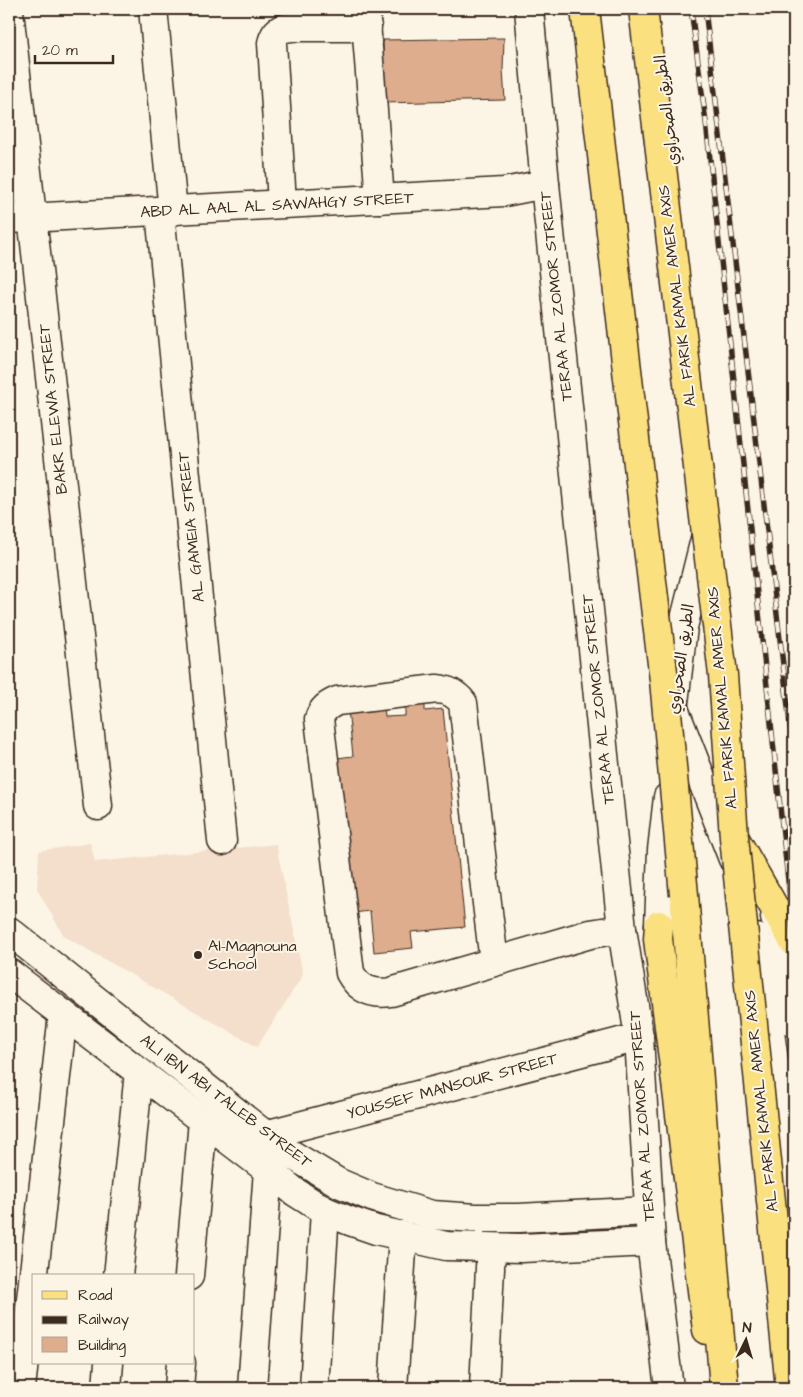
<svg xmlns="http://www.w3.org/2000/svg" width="803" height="1397" font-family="'Architects Daughter','Playpen Sans Arabic',sans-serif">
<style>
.built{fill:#f3dfcb}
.building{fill:#ddad8e;stroke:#3b2a1e}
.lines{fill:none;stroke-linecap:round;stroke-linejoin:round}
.minor-casing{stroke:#3b2a1e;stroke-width:31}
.major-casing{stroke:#3b2a1e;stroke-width:31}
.highway-casing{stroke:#3b2a1e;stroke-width:31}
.minor{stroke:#fcf5e5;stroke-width:28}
.major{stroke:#fbe080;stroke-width:28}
.highway{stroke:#fbe080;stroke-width:28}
.rail-casing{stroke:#3b2a1e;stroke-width:5.5}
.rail{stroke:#fcf5e5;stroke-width:4;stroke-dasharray:11;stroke-linecap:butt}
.highway-bridge-casing{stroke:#3b2a1e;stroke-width:31;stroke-linecap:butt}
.highway-bridge{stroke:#fbe080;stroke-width:28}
.poi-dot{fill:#3b2a1e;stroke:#fcf5e5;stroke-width:2}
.labels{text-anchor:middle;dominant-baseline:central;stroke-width:4;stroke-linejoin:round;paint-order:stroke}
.street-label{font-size:16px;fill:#3b2a1e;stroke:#fcf5e5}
.poi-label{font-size:16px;fill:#3b2a1e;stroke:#fcf5e5;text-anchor:start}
</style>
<rect width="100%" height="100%" fill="#fcf5e5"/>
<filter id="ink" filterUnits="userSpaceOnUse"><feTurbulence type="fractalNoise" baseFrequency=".02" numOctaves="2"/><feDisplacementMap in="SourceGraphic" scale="10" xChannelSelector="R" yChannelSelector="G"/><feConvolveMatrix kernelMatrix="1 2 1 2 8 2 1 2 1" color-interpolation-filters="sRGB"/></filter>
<g filter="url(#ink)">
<polygon class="built" points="90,843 95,862 276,844 303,975 257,1047 64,936 37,889 39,851"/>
<g class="building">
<polygon points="504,38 503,70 505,100 383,103 383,40"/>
<polygon points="425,704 425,711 443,709 465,927 411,932 413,948 374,952 370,911 353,913 337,758 353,756 348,709 384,705 385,717 405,716 405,706"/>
</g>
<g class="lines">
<g class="minor-casing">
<g id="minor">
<polyline points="153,9 173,211"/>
<polyline points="529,9 545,184 622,929 639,1037 651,1242 669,1388"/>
<polyline points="365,10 380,199"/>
<polyline points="9,11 98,806"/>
<path d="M282 203 272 43C275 31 280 28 292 27H367"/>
<polyline points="160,212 222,841"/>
<polyline points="9,219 504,192 545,184"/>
<polyline points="673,706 733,859"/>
<polyline points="673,711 683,627 706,535"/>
<polyline points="775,918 784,930 794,1023"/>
<polyline points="659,925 662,850 668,797"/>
<polyline points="9,931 265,1135 289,1153 339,1183 372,1197 432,1215 476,1218 519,1218 649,1211"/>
<polyline points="757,938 794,1206"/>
<path d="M494 962 463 703C456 694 449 690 437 689L337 701C328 705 322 709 319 719L350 973C359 989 372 995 391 992L590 934 622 929"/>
<polyline points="9,973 268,1170 295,1192 325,1211 350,1221 376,1230 446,1246 521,1248 651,1242"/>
<polyline points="265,1135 639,1037"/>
<polyline points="118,1276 139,1072"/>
<polyline points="189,1276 203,1121"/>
<polyline points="21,1388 63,1014"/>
<polyline points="107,1388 109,1363"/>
<polyline points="179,1388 181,1363"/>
<polyline points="252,1388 268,1170"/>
<polyline points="314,1388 325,1211"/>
<polyline points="393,1388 403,1235"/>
<polyline points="484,1388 491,1248"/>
</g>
</g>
<g class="major-casing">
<polyline id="major" points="659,925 658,939 707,1330"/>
</g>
<g class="highway-casing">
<g id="highway">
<polyline points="734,837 794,942"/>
<polyline points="684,895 724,1388"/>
</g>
</g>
<use href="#minor" class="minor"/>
<use href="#major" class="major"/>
<use href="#highway" class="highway"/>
<g class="rail-casing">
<g id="rail">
<polyline points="691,9 706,122 794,936"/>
<polyline points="705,9 794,757"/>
</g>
</g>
<use href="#rail" class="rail"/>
<g class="highway-bridge-casing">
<g id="highway-bridge">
<polyline points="585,9 642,499 664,680 684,895"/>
<polyline points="643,9 723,675 734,837 790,1388"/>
</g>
</g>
<use href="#highway-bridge" class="highway-bridge"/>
</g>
</g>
<circle class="poi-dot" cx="198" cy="955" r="5"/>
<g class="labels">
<g class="street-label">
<text transform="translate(667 110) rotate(-97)">الطريق الصحراوي</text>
<text transform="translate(277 205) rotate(-3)">ABD AL AAL AL SAWAHGY STREET</text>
<text transform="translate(556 296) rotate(-96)">TERAA AL ZOMOR STREET</text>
<text transform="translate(677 296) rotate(-97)">AL FARIK KAMAL AMER AXIS</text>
<text transform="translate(53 409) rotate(-96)">BAKR ELEWA STREET</text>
<text transform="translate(191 527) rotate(-96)">AL GAMEIA STREET</text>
<text transform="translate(681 659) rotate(-82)">الطريق الصحراوي</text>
<text transform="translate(722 698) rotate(-95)">AL FARIK KAMAL AMER AXIS</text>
<text transform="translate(598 699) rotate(-96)">TERAA AL ZOMOR STREET</text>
<text transform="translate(452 1086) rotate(-15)">YOUSSEF MANSOUR STREET</text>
<text transform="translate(226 1101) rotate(37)">ALI IBN ABI TALEB STREET</text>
<text transform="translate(761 1101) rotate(-96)">AL FARIK KAMAL AMER AXIS</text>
<text transform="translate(642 1116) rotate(-94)">TERAA AL ZOMOR STREET</text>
</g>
<g class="poi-label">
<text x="208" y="946">Al-Magnouna<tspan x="208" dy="18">School</tspan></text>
</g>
</g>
<rect width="803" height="1397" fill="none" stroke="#fcf5e5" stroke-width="30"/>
<rect x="15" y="15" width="773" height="1367" fill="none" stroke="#3b2a1e" stroke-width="2" filter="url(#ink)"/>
<rect x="32" y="1274" width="162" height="90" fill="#fcf5e5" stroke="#afa495"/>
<rect x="42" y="1291" width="25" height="8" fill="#fbe080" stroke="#afa495"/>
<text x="78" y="1300" font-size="15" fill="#3b2a1e">Road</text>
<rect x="42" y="1316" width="25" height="8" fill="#3b2a1e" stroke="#afa495"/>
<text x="78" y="1324" font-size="15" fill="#3b2a1e">Railway</text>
<rect x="42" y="1337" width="25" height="15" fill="#ddad8e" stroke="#afa495"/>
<text x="78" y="1350" font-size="15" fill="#3b2a1e">Building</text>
<g transform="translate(746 1340) rotate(5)" stroke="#fcf5e5" stroke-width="4" paint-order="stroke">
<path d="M0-4L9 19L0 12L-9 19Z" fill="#3b2a1e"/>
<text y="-8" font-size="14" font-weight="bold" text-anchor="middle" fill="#3b2a1e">N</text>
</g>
<path d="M35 55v8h78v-8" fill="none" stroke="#3b2a1e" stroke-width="2.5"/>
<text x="42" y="55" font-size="15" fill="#3b2a1e" stroke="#fcf5e5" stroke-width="4" paint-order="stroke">20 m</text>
</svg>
